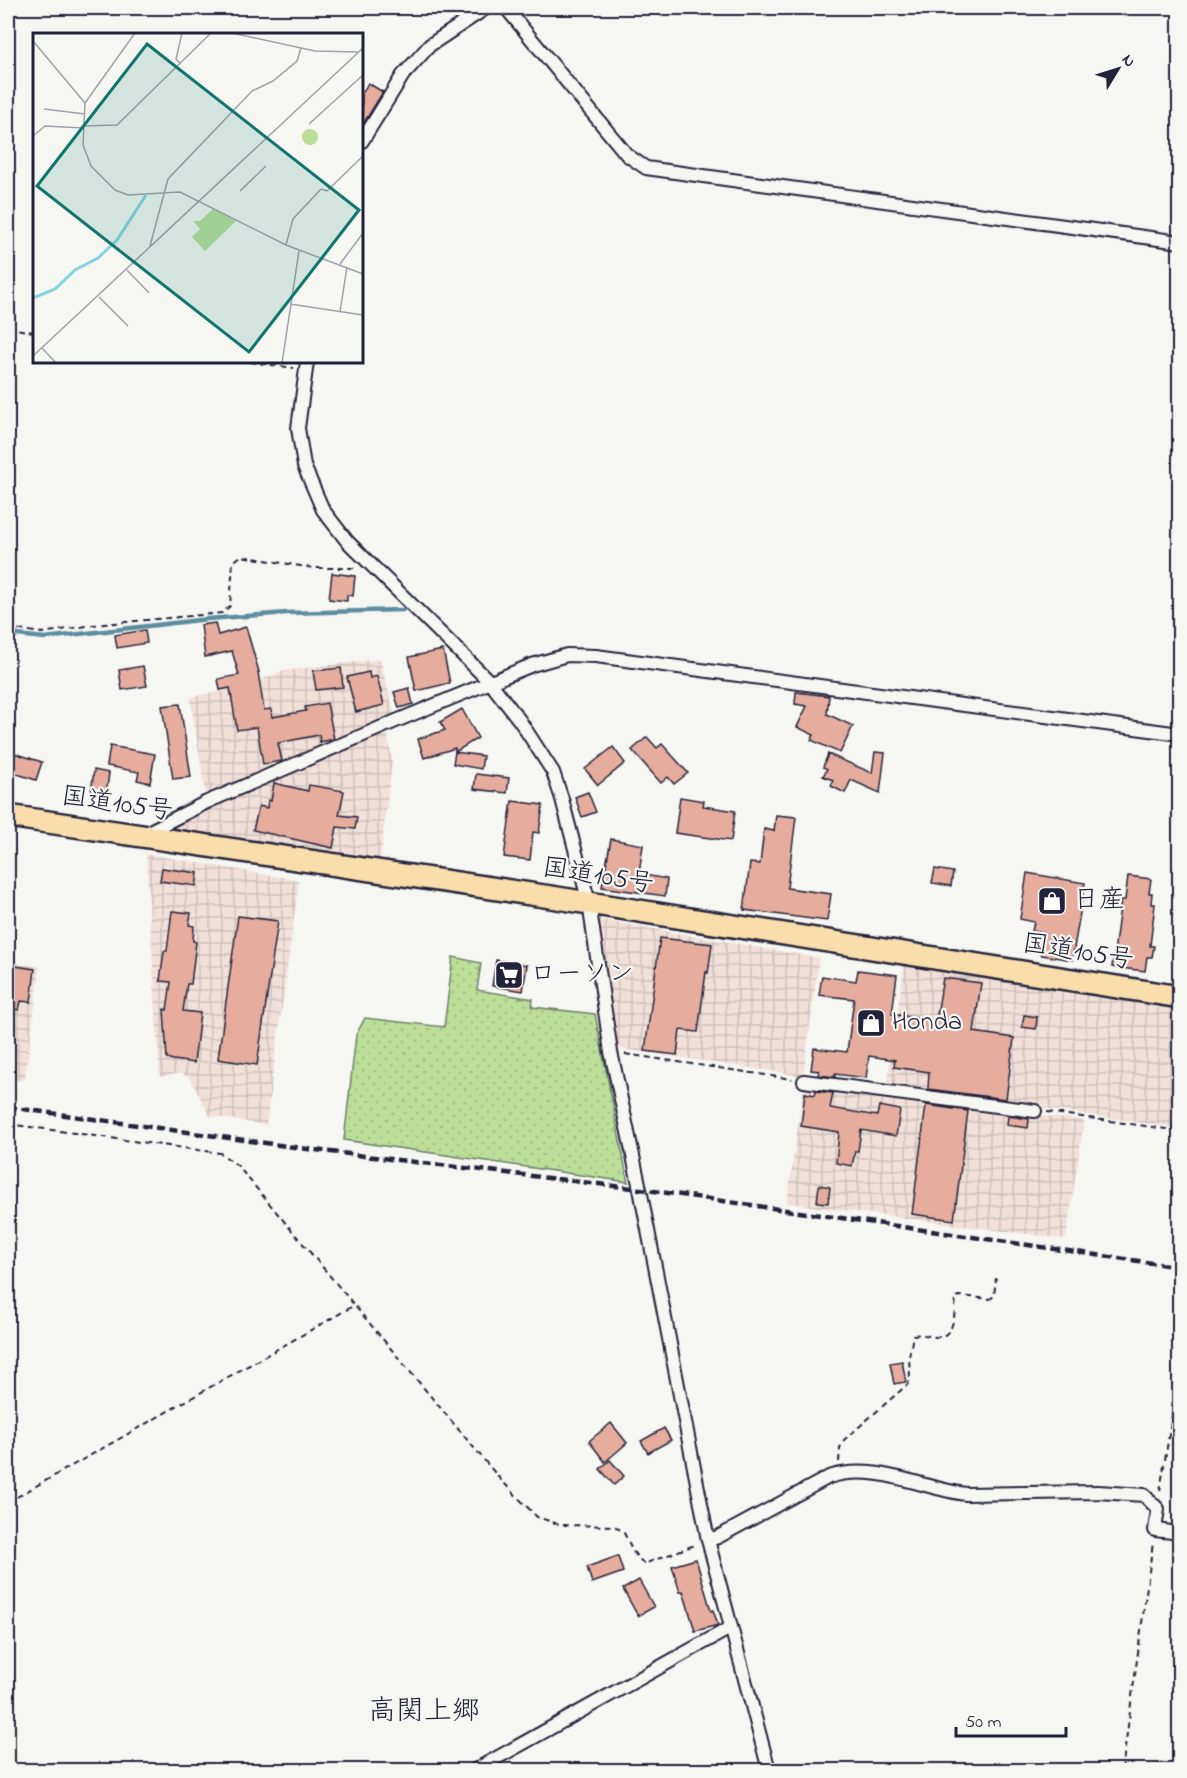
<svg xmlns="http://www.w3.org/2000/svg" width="1187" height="1778" font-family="'Indie Flower','Klee One',sans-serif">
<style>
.industrial{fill:url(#industrial-grid)}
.grass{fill:url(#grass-dots);stroke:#6e806a;stroke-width:1.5}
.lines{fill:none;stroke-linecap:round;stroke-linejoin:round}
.stream{stroke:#5d8d9f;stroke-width:4.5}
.building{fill:#e6ad9f;stroke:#22223b;stroke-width:1.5}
.minor-casing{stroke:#22223b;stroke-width:16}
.trunk-casing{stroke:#22223b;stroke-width:26}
.path{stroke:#22223b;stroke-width:2;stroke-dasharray:6 4.5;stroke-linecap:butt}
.minor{stroke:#f6f6f2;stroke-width:12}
.trunk{stroke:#f9deab;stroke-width:21}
.rail{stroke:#22223b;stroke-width:4.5;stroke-dasharray:9 4.5;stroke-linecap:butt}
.labels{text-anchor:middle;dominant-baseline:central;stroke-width:4.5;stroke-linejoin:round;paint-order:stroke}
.street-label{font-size:26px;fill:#22223b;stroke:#f6f6f2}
.poi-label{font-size:26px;fill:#22223b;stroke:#f6f6f2;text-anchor:start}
.quarter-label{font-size:28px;fill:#22223b;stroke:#f6f6f2}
.inset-river{fill:none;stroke:#85d4e1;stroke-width:3}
.inset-road{fill:none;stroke:#a1a1a9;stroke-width:1.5}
.view{fill:#0f766e;fill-opacity:0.15;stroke:#0f766e;stroke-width:3}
.inset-edge{fill:none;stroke:#22223b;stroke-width:3}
</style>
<defs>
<pattern id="industrial-grid" width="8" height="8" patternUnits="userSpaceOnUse" patternTransform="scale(1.5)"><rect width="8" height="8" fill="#f1e0d9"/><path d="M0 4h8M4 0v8" fill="none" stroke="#cec0bb"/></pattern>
<pattern id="grass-dots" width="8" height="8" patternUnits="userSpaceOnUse" patternTransform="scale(1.5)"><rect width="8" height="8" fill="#bbdf99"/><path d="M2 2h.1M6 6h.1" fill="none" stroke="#a0bf85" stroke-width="1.8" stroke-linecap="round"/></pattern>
</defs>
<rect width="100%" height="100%" fill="#f6f6f2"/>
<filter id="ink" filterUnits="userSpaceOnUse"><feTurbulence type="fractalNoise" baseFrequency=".0167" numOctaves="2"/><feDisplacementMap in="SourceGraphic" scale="12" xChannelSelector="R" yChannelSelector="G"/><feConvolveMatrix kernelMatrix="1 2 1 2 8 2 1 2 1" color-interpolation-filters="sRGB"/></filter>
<g filter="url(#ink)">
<g class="industrial">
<polygon points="380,659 395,717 206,796 190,697 240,688 283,671"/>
<polygon points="387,731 392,761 380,859 176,831 172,826 214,805"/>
<polygon points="146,854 299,880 266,1125 210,1116 190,1078 181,1073 160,1077"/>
<polygon points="597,919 819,958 803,1076 616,1048"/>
<polygon points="8,962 40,967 25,1079 8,1082"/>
<polygon points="904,966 1179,1006 1179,1128 887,1086"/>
<polygon points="804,1085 1084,1121 1066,1239 787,1203"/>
</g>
<polygon class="grass" points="453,957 481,963 477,990 533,999 532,1007 595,1014 628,1182 344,1140 356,1035 365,1018 444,1027"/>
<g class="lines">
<polyline class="stream" points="8,634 45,638 208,619 287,613 403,610"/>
</g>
<g class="building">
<polygon points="368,83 383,92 362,126 362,94"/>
<polygon points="332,573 355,576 353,596 347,595 347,601 329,599"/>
<polygon points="215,623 218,635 246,627 259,672 258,672 264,710 271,709 272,717 306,711 305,707 327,703 334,739 320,742 319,735 278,743 282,761 263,764 257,727 237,730 230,688 220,690 218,679 239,675 232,651 205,657 201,625"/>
<polygon points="145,630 147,643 117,648 115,635"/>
<polygon points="443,650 450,683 416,691 409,657"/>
<polygon points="143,666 147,686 122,690 119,670"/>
<polygon points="341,668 343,687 316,690 313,671"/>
<polygon points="369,672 370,678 377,676 384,705 356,712 347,677"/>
<polygon points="409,688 413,704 399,708 394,692"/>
<polygon points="796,692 829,696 827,714 853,726 840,753 811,740 814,735 797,727 807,706 795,704"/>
<polygon points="180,704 191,777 173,779 162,706"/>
<polygon points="462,709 478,738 455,752 455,748 424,758 418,739 445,730 440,722"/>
<polygon points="647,737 657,748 662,744 688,773 674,784 668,777 661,783 632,750"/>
<polygon points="110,746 155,754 150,783 137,780 139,772 107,766"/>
<polygon points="613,747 625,763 598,785 585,769"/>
<polygon points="8,751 42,762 36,780 8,771"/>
<polygon points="455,752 483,756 481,769 453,764"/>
<polygon points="875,752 885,753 880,793 851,780 845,793 831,786 833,780 823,776 827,769 823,767 828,754 872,773"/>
<polygon points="94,770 109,773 106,795 91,793"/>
<polygon points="476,774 509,778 507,793 474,789"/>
<polygon points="274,783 308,791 309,785 344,791 339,815 357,817 355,829 337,827 333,848 253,830 259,806 267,808 268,800 271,801"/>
<polygon points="588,792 596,812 582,817 575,797"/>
<polygon points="680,797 704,801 703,806 735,811 731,841 675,833"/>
<polygon points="512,801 543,805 539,833 533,832 530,860 504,857"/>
<polygon points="776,815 796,817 787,888 831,894 827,921 744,910 750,863 760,864 764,829 774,831"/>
<polygon points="611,839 643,845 639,874 667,879 665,896 602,887"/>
<polygon points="162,868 198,873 196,886 160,881"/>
<polygon points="935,869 953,872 951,886 932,883"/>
<polygon points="1027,873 1085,883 1072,960 1041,955 1044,933 1032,931 1034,922 1020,919"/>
<polygon points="1128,876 1151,879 1149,893 1152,893 1151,904 1155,904 1150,946 1154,946 1152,957 1147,957 1145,971 1112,967 1121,900 1125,900"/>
<polygon points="172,911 191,913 189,925 194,926 193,941 196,942 191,984 187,984 183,1011 200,1013 194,1063 167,1059 164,1009 167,1010 171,982 160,981 164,951 167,951"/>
<polygon points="238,916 278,921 257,1065 218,1059"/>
<polygon points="660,938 712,944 708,973 706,972 698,1032 680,1030 677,1055 645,1051"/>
<polygon points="496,960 527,965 523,991 492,986"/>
<polygon points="8,965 35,969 31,1002 21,1001 19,1010 8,1008"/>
<polygon points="858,970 897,975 892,1014 936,1021 943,978 981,983 974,1032 1014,1038 1006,1099 928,1089 929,1072 894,1067 895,1060 869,1056 866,1078 835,1074 835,1077 818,1075 819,1071 811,1070 814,1048 847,1052 854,999 819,995 822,976 856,981"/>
<polygon points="1024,1015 1037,1017 1036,1029 1022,1027"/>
<polygon points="816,1091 833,1093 830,1108 877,1116 879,1106 900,1110 896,1136 861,1130 858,1151 855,1151 852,1166 836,1163 839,1132 801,1126 805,1093 815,1095"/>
<polygon points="926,1105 968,1111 954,1220 912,1214"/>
<polygon points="1008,1116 1029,1119 1028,1128 1007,1125"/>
<polygon points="819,1185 830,1187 828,1203 817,1202"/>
<polygon points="902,1361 906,1382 894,1384 890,1363"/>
<polygon points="611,1423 627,1443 605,1462 589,1441"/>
<polygon points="664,1428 671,1440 648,1453 641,1441"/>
<polygon points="610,1460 624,1476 614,1485 600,1469"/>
<polygon points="618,1556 623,1572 592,1583 587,1567"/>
<polygon points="696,1559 711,1611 713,1610 718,1625 695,1631 683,1591 680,1592 672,1566"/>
<polygon points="639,1580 654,1607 638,1616 623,1589"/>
</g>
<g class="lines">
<g class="minor-casing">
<g id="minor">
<polyline points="506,8 627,155 646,168 1180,242"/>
<polyline points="362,141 403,75 430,45 486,8"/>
<polyline points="307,362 298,428 304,466 323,510 347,541 490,682 520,721 553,772 562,799 589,903 611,1052 640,1189 708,1540 769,1770"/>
<polyline points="144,834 207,802 396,721 532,665 567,655 596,656 1180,734"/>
<polyline points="804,1081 1035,1111"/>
<path d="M708 1540 718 1537 829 1477C874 1462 921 1488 966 1494L1098 1492 1144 1495 1158 1509 1155 1530 1180 1533"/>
<polyline points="475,1770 730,1628"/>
</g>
</g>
<g class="trunk-casing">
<polyline id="trunk" points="8,816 551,897 1180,997"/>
</g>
<g class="path">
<polyline points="8,328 34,332"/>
<polyline points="250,362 294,368"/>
<polyline points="8,628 42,633 93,625 222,613 230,606 233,562 241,556 313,568 357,568"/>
<polyline points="625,1054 792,1079"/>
<polyline points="1047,1112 1180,1131"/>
<polyline points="8,1124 220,1153 237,1165 500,1479 537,1517 561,1525 615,1526 624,1533 634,1553 644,1564 697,1544"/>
<path d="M839 1462 840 1448 844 1440 908 1384 910 1378 909 1357 913 1335C922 1333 929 1337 937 1337 956 1336 954 1312 956 1298L959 1296 990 1299 994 1296 996 1278"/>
<polyline points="1160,1491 1180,1366"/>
<polyline points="8,1502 355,1305"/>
<polyline points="1122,1770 1153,1542"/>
</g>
<use href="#minor" class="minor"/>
<use href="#trunk" class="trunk"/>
<polyline class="rail" points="8,1107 315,1150 640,1189 1180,1267"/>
</g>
</g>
<defs>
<g id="shop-square" transform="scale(1.5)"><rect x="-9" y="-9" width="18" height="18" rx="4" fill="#22223b" stroke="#f6f6f2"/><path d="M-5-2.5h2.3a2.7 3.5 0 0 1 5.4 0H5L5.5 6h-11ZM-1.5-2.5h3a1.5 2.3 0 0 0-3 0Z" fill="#fff"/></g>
<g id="supermarket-square" transform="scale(1.5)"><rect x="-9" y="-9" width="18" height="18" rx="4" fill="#22223b" stroke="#f6f6f2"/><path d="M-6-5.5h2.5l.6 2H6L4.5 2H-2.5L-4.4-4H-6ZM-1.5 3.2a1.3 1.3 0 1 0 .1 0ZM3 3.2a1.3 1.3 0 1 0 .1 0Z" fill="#fff"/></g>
</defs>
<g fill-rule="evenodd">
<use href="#shop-square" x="1052" y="901"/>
<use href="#supermarket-square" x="509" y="975"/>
<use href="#shop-square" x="871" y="1023"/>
</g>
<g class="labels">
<g class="street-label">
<text transform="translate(117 805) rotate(8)">国道105号</text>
<text transform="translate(598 877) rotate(9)">国道105号</text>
<text transform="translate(1078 953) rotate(9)">国道105号</text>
</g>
<g class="poi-label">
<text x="1073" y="901">日産</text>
<text x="530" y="975">ローソン</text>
<text x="892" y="1023">Honda</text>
</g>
<g class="quarter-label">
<text x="424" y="1712">高関上郷</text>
</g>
</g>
<g transform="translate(33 33)">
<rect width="330" height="330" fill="#f6f6f2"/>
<path d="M269 104a8 8 0 1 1 16 0a8 8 0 1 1-16 0ZM180 176 203 188 172 218 159 204 167 196 160 188H167Z" fill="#bbdf99"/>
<path class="inset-river" d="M0 265 22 256 42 237 65 225 84 207 113 162"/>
<path class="inset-road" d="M199 0 282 18 325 19M0 8 52 70 50 112 58 133 82 157 95 162 147 159 253 212 330 241M147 30 143 26 149 0M52 70 102 0M11 76 52 81M276 91 330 42M50 93 84 92 178 0M0 103 12 93 50 95M207 158 233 133M253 212 260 186 288 156 294 158 330 123M117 213 135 146 219 58 240 48 264 28 268 15M307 231 330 200M94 237 116 260M66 264 95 293M257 271 330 282M307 279 314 234M9 315 23 330M0 323 330 15M249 330 266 218"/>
<path class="view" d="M114 11 326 177 216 319 4 153Z"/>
<rect width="330" height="330" class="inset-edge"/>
</g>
<rect width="1187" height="1778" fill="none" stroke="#f6f6f2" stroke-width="30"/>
<rect x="15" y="15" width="1157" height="1748" fill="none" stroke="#22223b" stroke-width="2" filter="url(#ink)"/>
<g transform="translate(1118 69) rotate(52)" stroke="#f6f6f2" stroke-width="4.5" paint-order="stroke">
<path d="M0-4.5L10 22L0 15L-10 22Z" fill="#22223b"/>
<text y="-9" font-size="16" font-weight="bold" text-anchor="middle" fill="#22223b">N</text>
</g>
<path d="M956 1727v9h110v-9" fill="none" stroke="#22223b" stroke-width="3"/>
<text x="965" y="1727" font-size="18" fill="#22223b" stroke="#f6f6f2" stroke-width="4.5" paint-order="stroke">50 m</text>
</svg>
